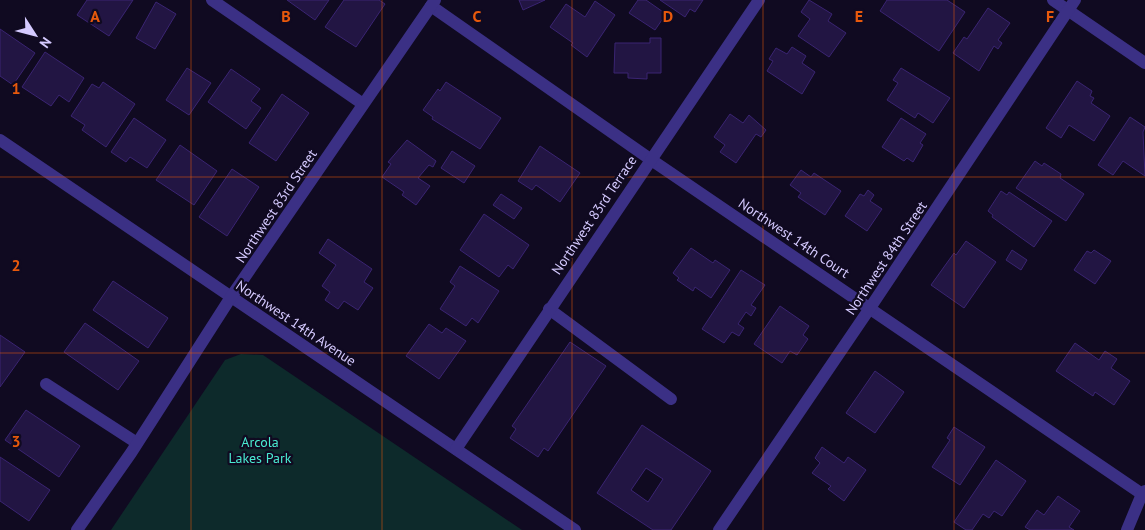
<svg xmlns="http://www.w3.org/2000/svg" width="1145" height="530" font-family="'PT Sans',sans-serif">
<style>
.green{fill:#0d2a2b}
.building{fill:#221543;stroke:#3a2472;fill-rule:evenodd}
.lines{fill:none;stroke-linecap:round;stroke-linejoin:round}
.lane{stroke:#3b3085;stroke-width:12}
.street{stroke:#3b3085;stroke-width:12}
.grid{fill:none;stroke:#e8590c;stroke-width:1;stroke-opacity:0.55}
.labels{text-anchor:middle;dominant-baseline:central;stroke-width:4.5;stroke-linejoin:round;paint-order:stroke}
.street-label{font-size:14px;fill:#d5caff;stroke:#100a21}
.park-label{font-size:14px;fill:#4aebd1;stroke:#100a21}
.grid-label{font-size:16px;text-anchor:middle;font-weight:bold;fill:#e8590c;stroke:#100a21;stroke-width:4.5;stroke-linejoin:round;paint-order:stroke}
</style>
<rect width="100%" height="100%" fill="#100a21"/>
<polygon class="green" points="241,354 263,355 522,530 111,530 225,360"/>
<g class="building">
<polygon points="87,0 133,0 109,36 77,15"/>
<polygon points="287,0 329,0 315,20"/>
<polygon points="344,0 379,0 385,4 356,47 325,27"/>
<polygon points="519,0 545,0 523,10"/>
<polygon points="638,0 646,0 666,14 655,30 629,13"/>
<polygon points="660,0 703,0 695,12 690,9 685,17"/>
<polygon points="809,0 832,14 828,21 846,33 829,57 798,36 810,19 801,12"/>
<polygon points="887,0 947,0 965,12 939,51 880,11"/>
<polygon points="595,1 615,15 587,57 571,45 573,43 550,27 566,4 585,17"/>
<polygon points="156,2 176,14 155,49 136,38"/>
<polygon points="988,8 1010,23 998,40 1002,43 998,49 994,46 979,71 953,53 964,37 967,39"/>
<polygon points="0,29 35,53 13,85 0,76"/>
<polygon points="650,38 661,38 661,73 647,73 647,79 628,78 628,73 614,73 615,43 650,43"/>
<polygon points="792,47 806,56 802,63 815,72 802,94 767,71 773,61 769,59 776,48 787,54"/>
<polygon points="45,52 84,78 69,102 59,95 51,106 22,87"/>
<polygon points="187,68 211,83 189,115 166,100"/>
<polygon points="901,68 950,98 933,123 918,113 915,118 887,100 898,83 893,80"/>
<polygon points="231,69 260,89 251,101 261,108 246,129 208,102"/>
<polygon points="1077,81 1092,91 1090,96 1094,98 1091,103 1110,116 1094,141 1069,125 1061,138 1046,128"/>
<polygon points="103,82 135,104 106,147 82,130 85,125 71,116 92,84 99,88"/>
<polygon points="446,82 501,118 480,149 432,119 433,117 423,110 438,89 440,91"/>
<polygon points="282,94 309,113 276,161 249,143"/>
<polygon points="730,114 743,123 749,115 766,130 761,137 756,134 736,163 720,152 725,145 714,137"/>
<polygon points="1130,117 1145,127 1143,132 1145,176 1123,161 1113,175 1098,165"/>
<polygon points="134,118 166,140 147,168 130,157 126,162 111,152"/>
<polygon points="901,118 926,134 920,143 923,145 913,162 907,158 904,161 882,147"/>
<polygon points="407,140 436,161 433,167 429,165 418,178 430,186 416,205 402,195 404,192 382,177 391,164 388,162"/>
<polygon points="180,145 217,171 194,205 156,180"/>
<polygon points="540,146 580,173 560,202 536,185 532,190 518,181"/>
<polygon points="452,151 475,166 464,183 441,168"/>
<polygon points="1035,161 1042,166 1044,163 1061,174 1060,178 1084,194 1066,221 1016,188"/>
<polygon points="232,169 259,187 227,236 199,217"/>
<polygon points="801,170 811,177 814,173 841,191 825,215 798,197 801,193 790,185"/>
<polygon points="868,190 874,195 870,201 882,209 867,231 845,216 860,194 864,196"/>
<polygon points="1001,191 1007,195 1009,192 1052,221 1034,247 992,217 993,215 988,211"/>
<polygon points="501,194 522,208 514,219 493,205"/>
<polygon points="484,214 529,245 513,269 508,265 499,277 460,250"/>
<polygon points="328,239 372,269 364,282 373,288 358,310 344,301 338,309 325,300 330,292 322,286 336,265 319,253"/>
<polygon points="966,241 996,262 964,308 931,285 954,253 956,255"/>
<polygon points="691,248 713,263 715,260 730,270 711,298 695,287 693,291 677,280 679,278 673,273"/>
<polygon points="1012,250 1027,260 1021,270 1006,260"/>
<polygon points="1094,250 1111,261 1095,284 1074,270 1087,251 1091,253"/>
<polygon points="460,266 499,291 478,323 472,318 466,326 440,309 455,286 450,282"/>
<polygon points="741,270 765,285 751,305 756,308 751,316 746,312 738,324 744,328 739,336 732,332 724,343 702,329"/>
<polygon points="113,281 168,318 148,348 93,310"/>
<polygon points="780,306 809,326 803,335 808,339 797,355 790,351 782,363 754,344"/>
<polygon points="85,323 139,361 118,390 64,352"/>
<polygon points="429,324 442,333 446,328 466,341 439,379 406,356"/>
<polygon points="0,335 25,352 0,387"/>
<polygon points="570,342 606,366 548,451 544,448 538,457 510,438 516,429 512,426"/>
<polygon points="1075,343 1099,360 1105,351 1117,359 1111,368 1130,381 1114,405 1095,392 1093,396 1056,371"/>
<polygon points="875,371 904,392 875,433 846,413"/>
<polygon points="26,410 80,446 59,477 5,440"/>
<path d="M642 425 711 471 671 530H653L597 493ZM646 468 663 479 648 502 631 490Z"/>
<polygon points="954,427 985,447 960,485 932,467 950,440 947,438"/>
<polygon points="822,447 844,463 848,457 866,470 844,501 828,489 831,486 812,473 820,463 815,458"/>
<polygon points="0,457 50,490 29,521 0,501"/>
<polygon points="996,460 1026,481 1002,516 994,511 989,518 983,514 972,530 966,530 954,522"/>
<polygon points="1058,496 1080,511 1069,527 1074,530 1030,530 1025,527 1037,510 1044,515"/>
</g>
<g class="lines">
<g class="lane">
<polyline points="549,309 671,399"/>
<polyline points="46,384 137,443"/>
</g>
<g class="street">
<polyline points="212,0 363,104"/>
<polyline points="1053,0 1145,63"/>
<polyline points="431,6 650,159 1142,494"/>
<polyline points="0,140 575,530"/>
<polyline points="456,449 759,0"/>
<polyline points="77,530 131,453 231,297 435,0"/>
<polyline points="719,530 870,308 1075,0"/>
<polyline points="1127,530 1142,494 1145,491"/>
</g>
</g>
<path class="grid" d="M191 0V530M382 0V530M572 0V530M763 0V530M954 0V530M0 177H1145M0 353H1145"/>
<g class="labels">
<g class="street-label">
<text transform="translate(276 206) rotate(-56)">Northwest 83rd Street</text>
<text transform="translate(594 215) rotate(-56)">Northwest 83rd Terrace</text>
<text transform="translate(794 238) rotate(34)">Northwest 14th Court</text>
<text transform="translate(886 258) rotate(-56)">Northwest 84th Street</text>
<text transform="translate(296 323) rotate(34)">Northwest 14th Avenue</text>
</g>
<g class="park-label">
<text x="260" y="442">Arcola<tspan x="260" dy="16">Lakes Park</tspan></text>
</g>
</g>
<g class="grid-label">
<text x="95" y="22">A</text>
<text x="286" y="22">B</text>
<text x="477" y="22">C</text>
<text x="668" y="22">D</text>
<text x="859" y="22">E</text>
<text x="1050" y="22">F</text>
<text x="16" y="94">1</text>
<text x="16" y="271">2</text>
<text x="16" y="447">3</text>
</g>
<g transform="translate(35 35) rotate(126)" stroke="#100a21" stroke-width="4" paint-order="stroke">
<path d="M0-4L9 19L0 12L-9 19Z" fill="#d5caff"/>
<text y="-8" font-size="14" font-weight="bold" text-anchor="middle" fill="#d5caff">N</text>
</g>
</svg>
